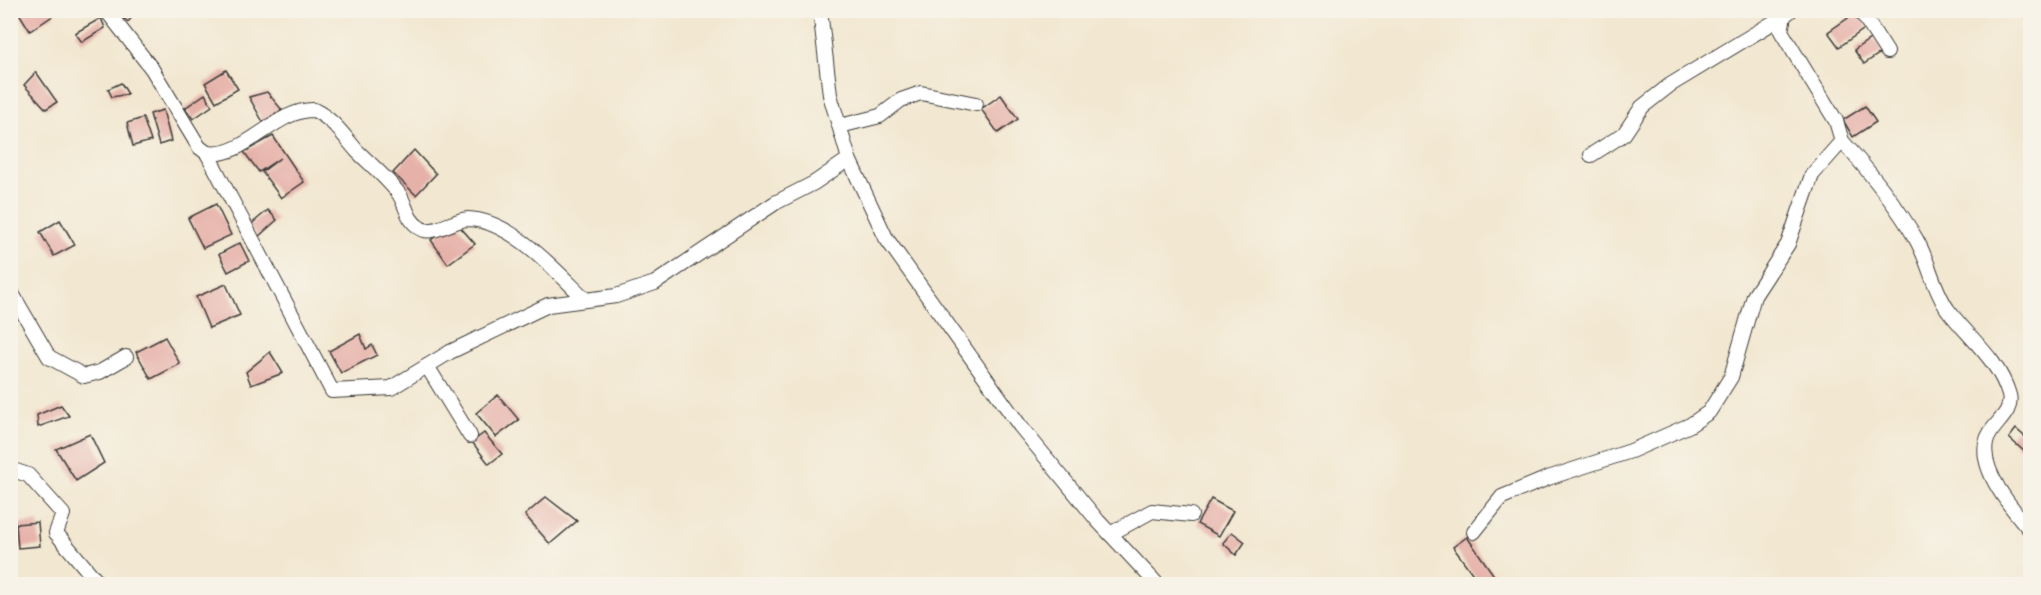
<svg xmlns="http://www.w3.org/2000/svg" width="2041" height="595" font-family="'Balsamiq Sans',sans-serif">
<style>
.building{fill:#e6b1a9}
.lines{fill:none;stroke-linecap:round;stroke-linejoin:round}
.minor-casing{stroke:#3c3a37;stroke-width:16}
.minor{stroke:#fff;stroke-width:14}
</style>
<rect width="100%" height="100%" fill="#f7f3e8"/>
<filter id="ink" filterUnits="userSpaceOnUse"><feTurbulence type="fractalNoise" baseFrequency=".0167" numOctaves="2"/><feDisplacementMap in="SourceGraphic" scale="12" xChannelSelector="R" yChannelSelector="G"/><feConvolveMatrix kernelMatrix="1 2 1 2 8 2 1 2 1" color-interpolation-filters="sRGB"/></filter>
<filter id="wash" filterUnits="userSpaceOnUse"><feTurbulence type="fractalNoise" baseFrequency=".008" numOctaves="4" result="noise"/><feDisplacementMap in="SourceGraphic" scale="24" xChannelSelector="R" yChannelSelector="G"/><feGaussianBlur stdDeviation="1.35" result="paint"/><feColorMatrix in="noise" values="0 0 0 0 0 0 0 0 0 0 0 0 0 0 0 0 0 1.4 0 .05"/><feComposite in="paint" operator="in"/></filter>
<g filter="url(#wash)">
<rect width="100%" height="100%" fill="#f2e7d0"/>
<g id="blocks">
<g class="building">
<polygon points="17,10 51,10 54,15 30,31"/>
<polygon points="114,10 138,10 128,22"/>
<polygon points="1857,12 1867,27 1839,47 1828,32"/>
<polygon points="101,18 105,28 82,42 75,33"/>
<polygon points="1873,37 1883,51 1864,64 1854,50"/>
<polygon points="226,70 238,89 216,102 205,83"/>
<polygon points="36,72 57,102 46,109 24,85"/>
<polygon points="121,83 128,94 112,97 108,89"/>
<polygon points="267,92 282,110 263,122 249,97"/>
<polygon points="205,94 212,106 193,119 185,108"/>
<polygon points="1001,95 1018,119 998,133 981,109"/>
<polygon points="1865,106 1876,122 1853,137 1843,120"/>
<polygon points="163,110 171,141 159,145 150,114"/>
<polygon points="143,118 151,141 133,146 127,123"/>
<polygon points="273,136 304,182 281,198 262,172 280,158 259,172 244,152"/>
<polygon points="414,150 436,174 416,195 393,173"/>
<polygon points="216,204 231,235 203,248 188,218"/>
<polygon points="268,210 277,220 258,237 249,226"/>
<polygon points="60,220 75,245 54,256 40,232"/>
<polygon points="455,221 475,244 448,264 431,240"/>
<polygon points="240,243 249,261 228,272 219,254"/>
<polygon points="226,284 240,315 209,328 196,297"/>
<polygon points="360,334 366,349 372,345 377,355 341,373 329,351"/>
<polygon points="165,337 180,364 151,379 136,352"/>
<polygon points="270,352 283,373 251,385 246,372"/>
<polygon points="498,395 519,420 496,437 476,413"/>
<polygon points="61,405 69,416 38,427 37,415"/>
<polygon points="2016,429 2030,441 2025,452 2009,438"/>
<polygon points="484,433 502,454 489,464 472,442"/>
<polygon points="90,434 104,463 76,481 56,449"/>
<polygon points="546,497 577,521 550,544 525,515"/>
<polygon points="1211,499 1233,511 1219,536 1197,524"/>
<polygon points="38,522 40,546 18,548 16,524"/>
<polygon points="1232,532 1245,542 1236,555 1223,543"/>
<polygon points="1467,537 1500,584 1480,584 1453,547"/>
</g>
</g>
</g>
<g filter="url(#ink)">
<use href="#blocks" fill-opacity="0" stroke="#3c3a37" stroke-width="1.5"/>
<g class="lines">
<g class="minor-casing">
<g id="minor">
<path d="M106 10 152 69 199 147 207 153C245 159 275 109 314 110 334 120 343 135 357 151 371 165 387 178 399 194 407 206 406 219 420 228 432 237 454 219 468 219 511 220 555 270 584 298"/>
<polyline points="820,10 830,95 849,159 886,238 1020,426 1098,521 1157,584"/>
<polyline points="1860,10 1887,52"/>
<polyline points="840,126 880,116 901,100 921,93 976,104"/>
<path d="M1842 141C1869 171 1896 204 1916 239 1929 261 1933 289 1948 310 1969 338 1999 360 2009 395 2014 415 1989 425 1986 443 1980 472 2013 510 2030 530"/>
<polyline points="207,153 332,391 391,388 450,352 548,305 616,296 655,283 775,203 814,183 849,159"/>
<polyline points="1591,155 1624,134 1642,107 1670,85 1784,16"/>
<polyline points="10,290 49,357 84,376 100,372 126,357"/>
<polyline points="427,366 470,436"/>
<polyline points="10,469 28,475 63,514 56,533 99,584"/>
<polyline points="1474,532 1502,497 1548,478 1631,451 1690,425 1709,412 1731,377 1754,296 1788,244 1812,175 1842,141 1836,121 1781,31 1784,16 1791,10"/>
<polyline points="1110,534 1152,511 1191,515"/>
</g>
</g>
<use href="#minor" class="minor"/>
</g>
</g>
<rect width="2041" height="595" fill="none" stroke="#f7f3e8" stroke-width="36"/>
</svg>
